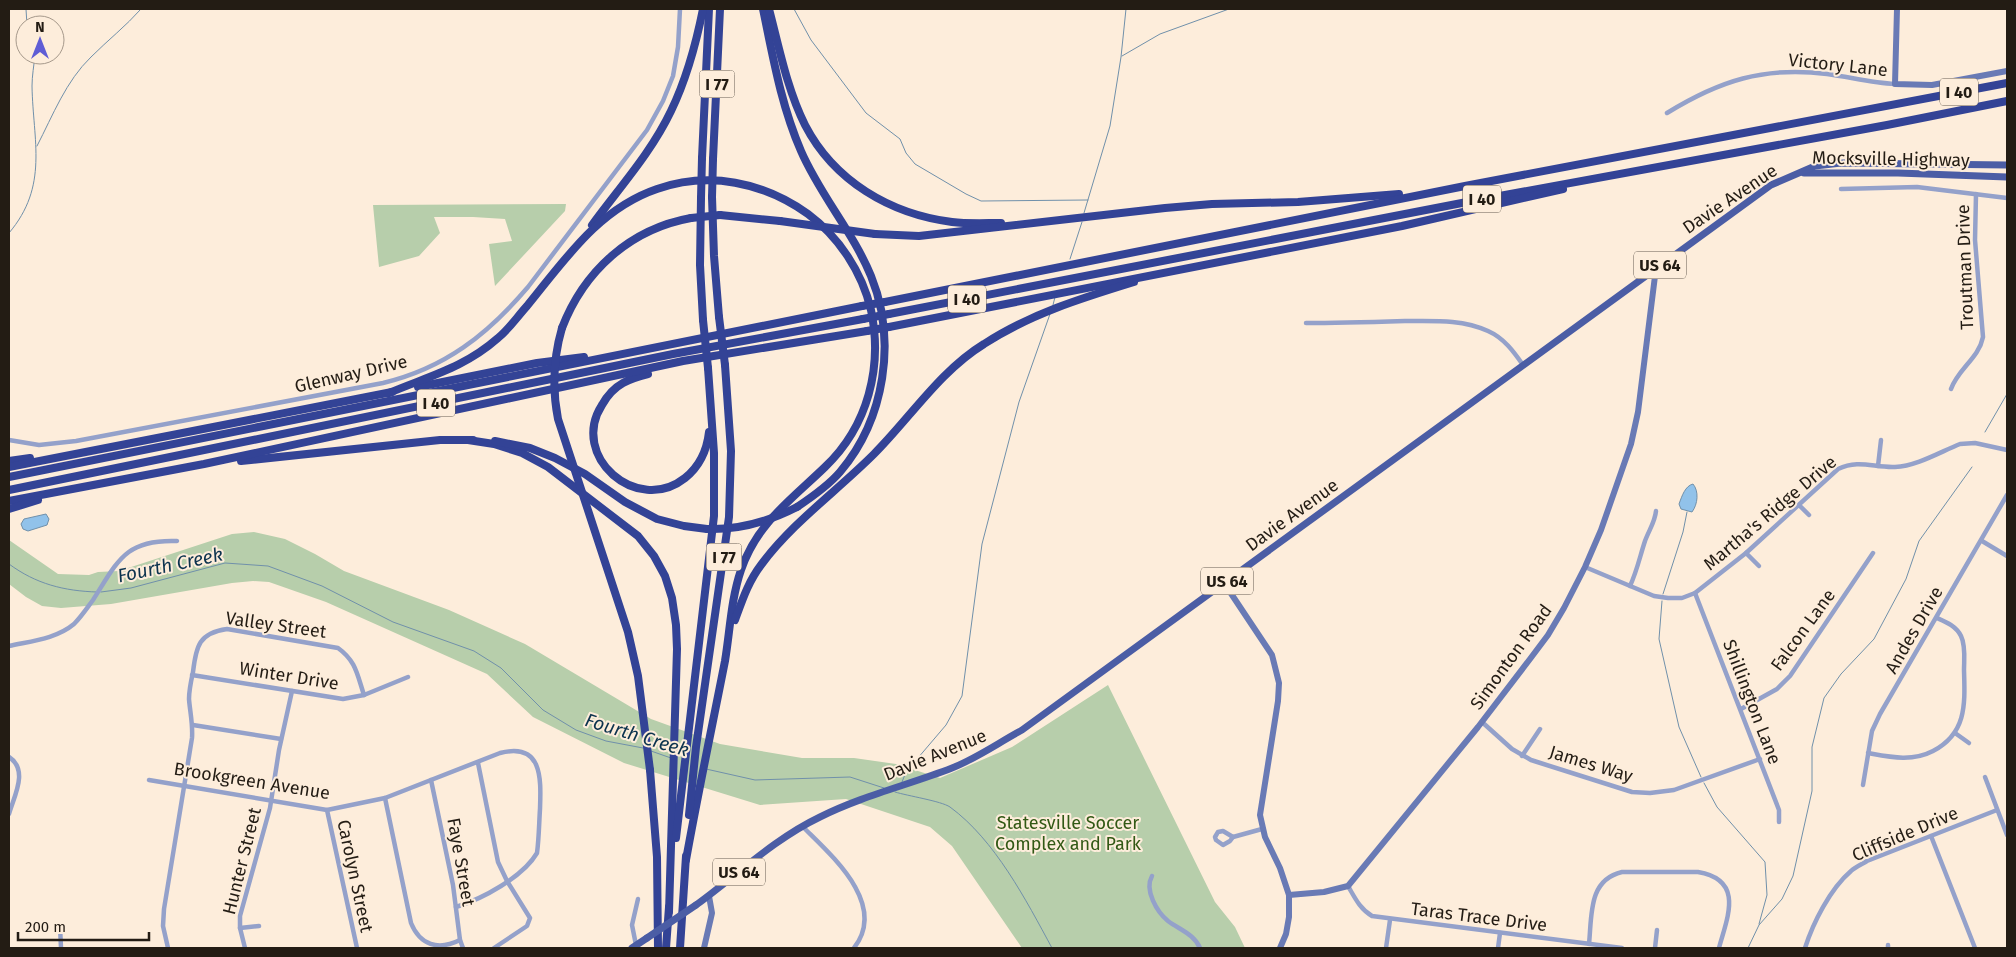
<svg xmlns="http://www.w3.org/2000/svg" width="2016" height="957" font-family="'Fira Sans',sans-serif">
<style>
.green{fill:#b7ceab}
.water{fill:#91c2ea;stroke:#7090aa}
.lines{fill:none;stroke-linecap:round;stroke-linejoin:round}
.stream{stroke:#7090aa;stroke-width:1}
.street{stroke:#94a1ca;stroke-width:4.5}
.secondary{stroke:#697ab5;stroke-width:6}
.primary{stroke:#4b5da5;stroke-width:7}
.highway{stroke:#334396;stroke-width:8}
.primary-bridge{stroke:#4b5da5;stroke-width:7}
.highway-bridge{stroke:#334396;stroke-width:8}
.labels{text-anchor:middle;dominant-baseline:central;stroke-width:4;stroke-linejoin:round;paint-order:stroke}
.shield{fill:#fdeddb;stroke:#645b50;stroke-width:1}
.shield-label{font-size:16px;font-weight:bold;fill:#231c14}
.street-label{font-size:18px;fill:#231c14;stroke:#fdeddb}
.park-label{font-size:18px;fill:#325915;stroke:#fdeddb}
.water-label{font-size:19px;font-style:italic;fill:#0c334e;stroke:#fdeddb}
</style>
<rect width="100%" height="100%" fill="#fdeddb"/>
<g class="green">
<polygon points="566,204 565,211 495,286 489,244 512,241 505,219 473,217 434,217 440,233 419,256 379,267 373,205"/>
<polygon points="254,532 285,539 315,554 344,571 449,610 525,644 651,719 720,744 802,758 854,758 896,764 940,778 1012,747 1108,685 1215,902 1235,927 1245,948 1022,948 952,846 930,827 846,799 760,805 624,763 533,717 487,674 326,602 269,582 253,581 232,583 111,604 61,608 42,606 26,597 9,584 9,540 58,574 89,575 98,572 119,571 232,534"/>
</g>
<g class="water">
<path d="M1693 484C1699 491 1698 504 1692 512L1681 509 1679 504C1682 496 1685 486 1693 484Z"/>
<polygon points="46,514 49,519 47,525 28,531 23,529 21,524 24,519"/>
</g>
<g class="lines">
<g class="stream">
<polyline points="26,9 27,25"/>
<polyline points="794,9 811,40 866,113 900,139 906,153 915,164 966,194 981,201 1088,200"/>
<polyline points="1122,56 1160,34 1229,9"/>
<path d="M37 146C53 115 66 81 91 57 108 40 126 26 141 9"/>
<polyline points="1084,213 1110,126 1121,57 1126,9"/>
<path d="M9 233C49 186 33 141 32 86 32 76 34 65 35 55"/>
<polyline points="1070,259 1082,222"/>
<polyline points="1053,305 1055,297"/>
<polyline points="1985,432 2007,394"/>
<path d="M9 564C36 584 64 591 97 592"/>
<polyline points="101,592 131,588 225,563 268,566 322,586 393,622 474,651 501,668 543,710 576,730 606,741 643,748"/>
<polyline points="1663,594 1683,532 1687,512"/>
<polyline points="1662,601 1659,639 1679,727 1701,777"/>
<polyline points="651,751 671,758"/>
<polyline points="706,769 755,780 850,777 884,788"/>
<polyline points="902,782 906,772 946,725 962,696 982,544 1019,402 1050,314"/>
<polyline points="1704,783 1717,807 1765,862 1767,895 1759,924"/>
<path d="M895 792C908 796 941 801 950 807 995 840 1026 900 1052 948"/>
<polyline points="1748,948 1759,925 1782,899 1793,876 1812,791 1812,747 1824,698 1841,674 1874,639 1906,579 1919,541 1972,467"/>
</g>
<g class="street">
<path d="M1667 113C1719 81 1764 66 1827 74 1850 77 1872 83 1895 84"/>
<polyline points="1841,189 1917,187 2007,198"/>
<path d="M1306 323C1339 323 1372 322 1405 321 1433 321 1462 319 1488 331 1504 338 1514 352 1523 365"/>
<path d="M1951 389C1958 369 1979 358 1983 337L1975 240 1976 194"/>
<path d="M9 440 39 445 76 441 383 383C445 368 487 335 528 287L647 130 663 101 673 76 678 47 680 9"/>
<polyline points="1878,466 1881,440"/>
<polyline points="1799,505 1809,515"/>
<polyline points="1982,541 2007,556"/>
<polyline points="1746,553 1759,566"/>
<path d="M1585 567 1654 596 1668 598H1682L1695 593 1746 553 1838 469C1859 459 1874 468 1895 467 1917 466 1940 452 1960 444L1975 443 2007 450"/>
<path d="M1630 586C1637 571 1640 556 1645 541 1649 530 1655 522 1656 511"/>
<polyline points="1695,593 1779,810 1779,822"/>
<path d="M9 646C31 641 56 639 74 624 81 617 87 608 93 600 118 561 125 539 177 541"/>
<polyline points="192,675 343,699 364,695 408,677"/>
<polyline points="1741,709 1777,689 1790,676 1873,553"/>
<polyline points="1482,722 1512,749 1531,760 1632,792 1650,793 1674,790 1760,759"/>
<polyline points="193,725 281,739"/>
<polyline points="1955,733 1969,743"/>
<path d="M1868 753C1890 757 1912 762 1933 751 1967 733 1965 704 1964 670 1964 660 1966 646 1961 636 1956 626 1946 622 1937 618"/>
<polyline points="1522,756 1540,729"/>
<path d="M9 757C29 770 14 796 9 814"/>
<polyline points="478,763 498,862 507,881 530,918 527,926 494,948"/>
<polyline points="1985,777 2007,835"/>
<path d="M149 780 327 810 385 798 500 753C543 742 541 779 540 809 539 824 539 838 537 853 523 877 482 899 456 907"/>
<polyline points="431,780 453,885 460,940 463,948"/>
<polyline points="1863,785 1872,731 1880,714 2007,495"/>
<path d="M385 798 411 923C420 945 438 951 460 940"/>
<polyline points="327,810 357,948"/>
<path d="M803 827C832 856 888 904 854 948"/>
<polygon points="1223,831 1233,837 1230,841 1223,845 1216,840 1215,837 1218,832"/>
<polyline points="1931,836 1975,948"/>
<polyline points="1233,837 1262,829"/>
<path d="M1152 876C1144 890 1157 912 1168 921 1180 930 1194 934 1200 948"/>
<path d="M1348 886C1355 898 1360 909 1372 916L1622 948"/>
<polyline points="60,926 61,948"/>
<polyline points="240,928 259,926"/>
<path d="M1589 944C1592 915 1588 880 1622 872H1698C1745 880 1727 918 1719 948"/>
<polyline points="636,945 632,925 638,899"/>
<polyline points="1888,945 1888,948"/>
<path d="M168 948 163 926 164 909 192 738C193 724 190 712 189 699 189 690 191 681 193 672 196 646 199 633 227 629L338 648C356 661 357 674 364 695"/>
<polyline points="245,948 240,928 240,916 270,808 279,750 292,691"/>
<polyline points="1386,948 1390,920"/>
<polyline points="1498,948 1500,933"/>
<polyline points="1655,948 1657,930"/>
<path d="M1805 948C1813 923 1830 889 1851 871 1855 867 1862 864 1867 861L1997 810"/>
</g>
<g class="secondary">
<polyline points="1897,9 1895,84 1932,85 2007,71"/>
<polyline points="1224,583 1272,655 1279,683 1278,701 1260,815 1265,837 1280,868 1289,895 1289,917 1286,934 1280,948"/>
<polyline points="1289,895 1324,892 1348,886 1478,727 1530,659 1548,635 1564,608 1585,567 1601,530 1631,444 1638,412 1656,268"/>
<polyline points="704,948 712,913 709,896"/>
</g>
<g class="primary">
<polyline points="1804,173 1898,173 2007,177"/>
<path d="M696 905C736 876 774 839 820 817 862 796 908 785 952 768 977 758 998 743 1022 730L1771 185 1815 166 1841 163 2007 165"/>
<polyline points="632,948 647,938"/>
</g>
<g class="highway">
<path d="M763 9C773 57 781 105 801 151 820 195 853 232 871 276 897 340 885 419 840 472 828 486 812 497 797 507"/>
<path d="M769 9C779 47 787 89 805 125 834 181 890 214 952 222 968 224 985 223 1001 223"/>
<polyline points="702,158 709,9"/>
<polyline points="713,159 720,9"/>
<polyline points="712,197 714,256 719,317"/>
<polyline points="701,198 700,265 703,320"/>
<polyline points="720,215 780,221"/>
<path d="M592 225C619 188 651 153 671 111 687 78 696 44 703 9"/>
<polyline points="875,234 919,236 1165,208 1212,204 1298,202 1399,194"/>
<polyline points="885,302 1465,186 2007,83"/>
<polyline points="889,314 1467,202 1887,125 2007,101"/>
<polyline points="889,327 1402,226 1563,189"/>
<path d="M562 328C584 271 630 229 691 218"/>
<path d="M648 374C640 376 630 379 623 383 614 388 607 396 602 405 569 456 637 516 685 478 700 466 707 450 709 432"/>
<polyline points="418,387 537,363 584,357"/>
<path d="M389 393C429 376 464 368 498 338 509 329 517 317 527 306 564 261 598 209 657 189 709 171 763 182 808 214 839 237 862 272 871 310 883 367 868 426 825 467 791 500 757 523 741 570 731 599 730 631 725 661 712 727 698 793 686 860"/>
<polyline points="468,440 494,444 522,453 548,467 638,536 654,556 665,576 672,598 676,625 677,649 669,912"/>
<polyline points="495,441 530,448 555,458 585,474 625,502 657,519 684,526 707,529"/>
<polyline points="9,461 30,458"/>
<polyline points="241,461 440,440 473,440"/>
<polyline points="9,467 392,392"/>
<polyline points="9,477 862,306"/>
<polyline points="9,490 673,354 863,319"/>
<polyline points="9,501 204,464 683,361 867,331"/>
<polyline points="9,509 38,500"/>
<path d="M735 620C742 601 748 582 761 565 792 523 837 491 874 454 910 418 940 371 984 344 1030 314 1082 298 1134 282"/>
<polyline points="650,770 657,857 658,948"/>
<polyline points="689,815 696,747 729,517 731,451 725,365"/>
<polyline points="676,838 714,516 714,453 708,368"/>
<polyline points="666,948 669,907"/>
<polyline points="680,948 686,856"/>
</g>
<polyline class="primary-bridge" points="647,938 696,905"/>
<g class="highway-bridge">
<polyline points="712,197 713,159"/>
<polyline points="701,198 702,158"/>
<polyline points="691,218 720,215"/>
<polyline points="780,221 875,234"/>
<polyline points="862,306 885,302"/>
<polyline points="719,317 725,365"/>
<polyline points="863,319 889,314"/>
<polyline points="703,320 708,368"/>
<path d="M562 328C553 359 552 388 558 419L628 632 638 676 650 770"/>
<polyline points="867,331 889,327"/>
<path d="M707 529C738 530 768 522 797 507"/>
</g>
</g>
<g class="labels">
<g class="shield">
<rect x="699.5" y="70.5" width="35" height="27" rx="4"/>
<rect x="1940" y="78.5" width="38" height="27" rx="4"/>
<rect x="1463" y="185.5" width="38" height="27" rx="4"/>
<rect x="1634" y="251.5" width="52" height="27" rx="4"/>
<rect x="948" y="285.5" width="38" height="27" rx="4"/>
<rect x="417" y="389.5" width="38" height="27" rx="4"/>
<rect x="706.5" y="543.5" width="35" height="27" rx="4"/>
<rect x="1201" y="567.5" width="52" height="27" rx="4"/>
<rect x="713" y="858.5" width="52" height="27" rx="4"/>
</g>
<g class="shield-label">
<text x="717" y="84">I 77</text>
<text x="1959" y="92">I 40</text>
<text x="1482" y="199">I 40</text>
<text x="1660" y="265">US 64</text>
<text x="967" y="299">I 40</text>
<text x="436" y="403">I 40</text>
<text x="724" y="557">I 77</text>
<text x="1227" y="581">US 64</text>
<text x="739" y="872">US 64</text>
</g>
<g class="street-label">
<text transform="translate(1838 65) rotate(6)">Victory Lane</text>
<text transform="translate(1891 159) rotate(1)">Mocksville Highway</text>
<text transform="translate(1730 199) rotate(-34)">Davie Avenue</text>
<text transform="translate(1965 267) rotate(-92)">Troutman Drive</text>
<text transform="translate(351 374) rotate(-13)">Glenway Drive</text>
<text transform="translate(1770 513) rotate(-40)">Martha's Ridge Drive</text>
<text transform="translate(1292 515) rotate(-36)">Davie Avenue</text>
<text transform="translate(276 625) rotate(8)">Valley Street</text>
<text transform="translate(1803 630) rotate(-54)">Falcon Lane</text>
<text transform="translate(1914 630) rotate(-60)">Andes Drive</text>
<text transform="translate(1511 657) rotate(-54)">Simonton Road</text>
<text transform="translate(289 676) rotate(9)">Winter Drive</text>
<text transform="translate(1752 702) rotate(69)">Shillington Lane</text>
<text transform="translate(935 755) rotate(-22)">Davie Avenue</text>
<text transform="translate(1591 764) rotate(17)">James Way</text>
<text transform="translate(252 781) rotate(9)">Brookgreen Avenue</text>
<text transform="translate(1905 834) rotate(-23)">Cliffside Drive</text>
<text transform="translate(242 861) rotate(-76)">Hunter Street</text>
<text transform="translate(461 862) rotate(80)">Faye Street</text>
<text transform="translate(355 876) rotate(78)">Carolyn Street</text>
<text transform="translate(1479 917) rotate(7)">Taras Trace Drive</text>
</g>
<g class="park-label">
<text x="1068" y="823">Statesville Soccer<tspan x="1068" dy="21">Complex and Park</tspan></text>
</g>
<g class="water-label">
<text transform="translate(170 565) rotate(-12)">Fourth Creek</text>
<text transform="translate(637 735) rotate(17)">Fourth Creek</text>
</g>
</g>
<rect width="2016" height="957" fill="none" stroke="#231c14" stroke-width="20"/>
<g transform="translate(40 40)"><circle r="24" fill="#fdeddb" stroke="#a6998b"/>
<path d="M0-4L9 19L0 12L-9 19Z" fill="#5f5dd5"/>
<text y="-8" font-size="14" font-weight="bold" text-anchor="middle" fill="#231c14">N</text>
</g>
<path d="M18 932v8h131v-8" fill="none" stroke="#231c14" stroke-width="2.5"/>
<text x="25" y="932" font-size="15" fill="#231c14" stroke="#fdeddb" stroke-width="4" paint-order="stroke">200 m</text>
</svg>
